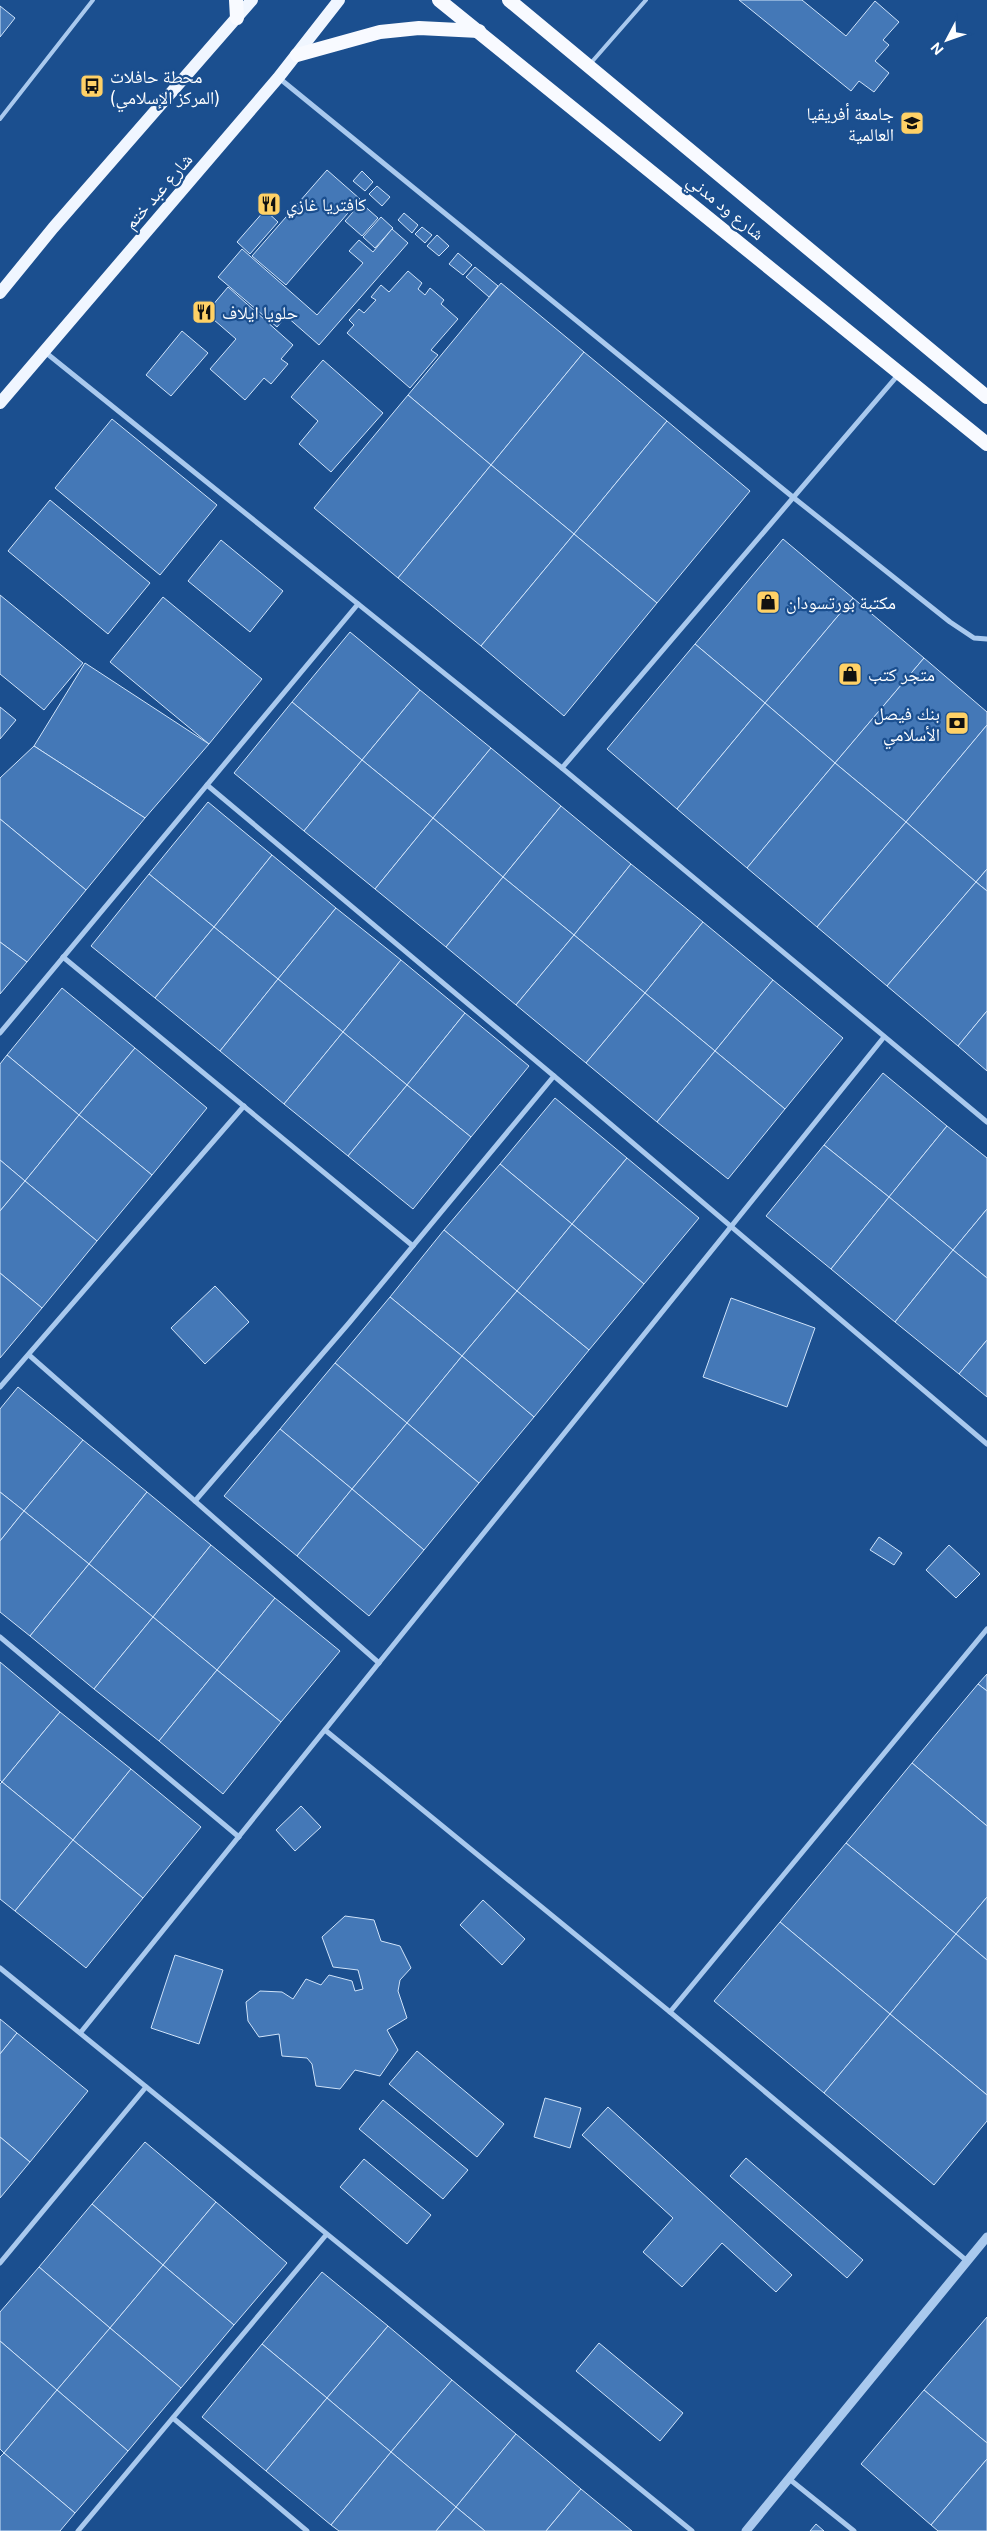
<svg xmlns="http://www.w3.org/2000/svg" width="987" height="2531" font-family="'Public Sans','Noto Naskh Arabic',sans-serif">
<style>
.building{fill:#4478b7;stroke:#cfe3fa}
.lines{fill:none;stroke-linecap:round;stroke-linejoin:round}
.service{stroke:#a9c9ee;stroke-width:4}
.minor{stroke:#a9c9ee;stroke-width:5}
.tertiary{stroke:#a9c9ee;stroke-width:9}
.primary{stroke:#f0f6ff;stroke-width:12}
.trunk{stroke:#f8faff;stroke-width:14}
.labels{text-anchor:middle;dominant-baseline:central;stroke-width:4.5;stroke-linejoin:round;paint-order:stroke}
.poi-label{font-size:18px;fill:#fff;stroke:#1b4f8f;text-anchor:start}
.street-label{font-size:18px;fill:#fff;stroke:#1b4f8f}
</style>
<rect width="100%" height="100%" fill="#1b4f8f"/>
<g class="building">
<polygon points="739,0 802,0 846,36 875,1 899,22 883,40 889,45 875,61 889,73 874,92 859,81 851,91"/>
<polygon points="0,6 15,18 0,37"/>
<polygon points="327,170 360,199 286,285 252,256"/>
<polygon points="362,171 373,182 365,191 353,181"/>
<polygon points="377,186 390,197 382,206 369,194"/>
<polygon points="361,203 378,218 362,236 345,221"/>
<polygon points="265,210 278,222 250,254 237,242"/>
<polygon points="404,213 418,225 412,233 398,220"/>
<polygon points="381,217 393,228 375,248 363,237"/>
<polygon points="422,227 432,235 425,243 415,234"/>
<polygon points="392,229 408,243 319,345 286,316 277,327 218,277 242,249 317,315 363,263 349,251 359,240 373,252"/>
<polygon points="437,235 449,246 439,256 427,246"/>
<polygon points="458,253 472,265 463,275 449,264"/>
<polygon points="475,267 498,286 489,297 466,277"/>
<polygon points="408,271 422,283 418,289 425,295 430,288 444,300 441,304 458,319 431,350 438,355 410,388 347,333 354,325 349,320 359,309 364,313 376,300 371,297 381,285 389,292"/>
<polygon points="501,283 584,352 491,465 408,395"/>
<polygon points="228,287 293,345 281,359 288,364 271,384 264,378 245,400 210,369 236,339 206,313"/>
<polygon points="182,331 208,353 171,396 146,375"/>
<polygon points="584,352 667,421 574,534 491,465"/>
<polygon points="323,360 383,413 331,472 299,444 318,421 291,397"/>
<polygon points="408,395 491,465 398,578 314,508"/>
<polygon points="112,419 217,505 160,575 55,488"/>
<polygon points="667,421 750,491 657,603 574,534"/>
<polygon points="491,465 574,534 481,646 398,578"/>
<polygon points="50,500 150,583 108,634 8,551"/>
<polygon points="574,534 657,603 564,716 481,646"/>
<polygon points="783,539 853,598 765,703 695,644"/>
<polygon points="221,540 283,591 250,632 188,581"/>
<polygon points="0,595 83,663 44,710 0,674"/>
<polygon points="163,597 262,679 209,744 110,662"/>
<polygon points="853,598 924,658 835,763 765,703"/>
<polygon points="350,632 420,690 362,760 292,702"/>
<polygon points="695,644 765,703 677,809 607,749"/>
<polygon points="924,658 987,712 987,725 906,822 835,763"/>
<polygon points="85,663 209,744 145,818 34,746"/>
<polygon points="420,690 491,748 433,818 362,760"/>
<polygon points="292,702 362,760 304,831 234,773"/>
<polygon points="765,703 835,763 747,868 677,809"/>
<polygon points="0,707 16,720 0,739"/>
<polygon points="987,725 987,869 976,882 906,822"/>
<polygon points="34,746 145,818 86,890 0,819 0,778"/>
<polygon points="491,748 561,806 503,877 433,818"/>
<polygon points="362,760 433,818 375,889 304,831"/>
<polygon points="835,763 906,822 817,927 747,868"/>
<polygon points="208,802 272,855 214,927 149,874"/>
<polygon points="561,806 631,864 574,935 503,877"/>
<polygon points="433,818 503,877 446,947 375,889"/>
<polygon points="0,819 86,890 27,962 0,942"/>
<polygon points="906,822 976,882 887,986 817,927"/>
<polygon points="272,855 336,908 278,979 214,927"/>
<polygon points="631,864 703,922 645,993 574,935"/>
<polygon points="987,869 987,891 976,882"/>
<polygon points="149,874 214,927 155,998 91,946"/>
<polygon points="503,877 574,935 516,1005 446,947"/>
<polygon points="976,882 987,891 987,1011 958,1046 887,986"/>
<polygon points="336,908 401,960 343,1032 278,979"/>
<polygon points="703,922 773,980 715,1051 645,993"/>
<polygon points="214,927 278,979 220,1051 155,998"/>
<polygon points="574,935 645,993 586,1063 516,1005"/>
<polygon points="0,942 27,962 0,994"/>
<polygon points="401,960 465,1013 407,1085 343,1032"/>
<polygon points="278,979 343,1032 284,1104 220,1051"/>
<polygon points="773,980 843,1038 785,1109 715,1051"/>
<polygon points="62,988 135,1048 79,1115 7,1055"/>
<polygon points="645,993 715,1051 657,1122 586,1063"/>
<polygon points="987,1011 987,1071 958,1046"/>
<polygon points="465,1013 529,1066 471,1137 407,1085"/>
<polygon points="343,1032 407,1085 348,1156 284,1104"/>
<polygon points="135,1048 207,1108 152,1175 79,1115"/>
<polygon points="715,1051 785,1109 728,1179 657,1122"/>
<polygon points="7,1055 79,1115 25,1181 0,1160 0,1064"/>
<polygon points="883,1073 947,1126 889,1197 824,1145"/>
<polygon points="407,1085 471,1137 413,1209 348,1156"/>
<polygon points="555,1098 627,1158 572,1224 500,1164"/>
<polygon points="79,1115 152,1175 97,1241 25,1181"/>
<polygon points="947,1126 987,1158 987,1209 953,1250 889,1197"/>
<polygon points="824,1145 889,1197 831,1269 766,1216"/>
<polygon points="627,1158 699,1218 644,1284 572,1224"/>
<polygon points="0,1160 25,1181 0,1211"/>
<polygon points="500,1164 572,1224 517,1291 444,1230"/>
<polygon points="25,1181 97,1241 42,1308 0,1273 0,1211"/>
<polygon points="889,1197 953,1250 895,1322 831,1269"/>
<polygon points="987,1209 987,1278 953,1250"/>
<polygon points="572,1224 644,1284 589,1350 517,1291"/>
<polygon points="444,1230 517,1291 462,1356 390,1297"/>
<polygon points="953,1250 987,1278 987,1340 959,1374 895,1322"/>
<polygon points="0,1273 42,1308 0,1358"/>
<polygon points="215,1286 249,1322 205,1364 171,1328"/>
<polygon points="517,1291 589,1350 534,1417 462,1356"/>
<polygon points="390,1297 462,1356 407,1423 335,1363"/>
<polygon points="731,1298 815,1328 787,1407 703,1377"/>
<polygon points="987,1340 987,1397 959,1374"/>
<polygon points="462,1356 534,1417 479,1483 407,1423"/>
<polygon points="335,1363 407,1423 352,1489 280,1429"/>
<polygon points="18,1387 83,1440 24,1511 0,1492 0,1409"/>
<polygon points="407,1423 479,1483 424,1550 352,1489"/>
<polygon points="280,1429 352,1489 297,1556 224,1496"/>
<polygon points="83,1440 147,1492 89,1564 24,1511"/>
<polygon points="352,1489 424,1550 369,1616 297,1556"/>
<polygon points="0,1492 24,1511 0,1541"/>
<polygon points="147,1492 211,1545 153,1617 89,1564"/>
<polygon points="24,1511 89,1564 30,1636 0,1612 0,1541"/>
<polygon points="879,1537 902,1553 894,1565 870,1550"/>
<polygon points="211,1545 275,1598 217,1670 153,1617"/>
<polygon points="949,1545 980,1574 956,1598 926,1570"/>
<polygon points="89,1564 153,1617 94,1689 30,1636"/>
<polygon points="275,1598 340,1651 281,1722 217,1670"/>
<polygon points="153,1617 217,1670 159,1741 94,1689"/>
<polygon points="0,1662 60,1712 2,1782 0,1780"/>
<polygon points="217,1670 281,1722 223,1794 159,1741"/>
<polygon points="987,1674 987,1691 978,1684"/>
<polygon points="978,1684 987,1691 987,1826 912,1763"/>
<polygon points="60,1712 131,1769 73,1840 2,1782"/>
<polygon points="912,1763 987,1826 987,1897 956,1934 846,1843"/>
<polygon points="131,1769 201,1827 143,1898 73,1840"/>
<polygon points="2,1782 73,1840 15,1911 0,1899 0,1784"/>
<polygon points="301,1806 321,1827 295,1851 276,1830"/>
<polygon points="73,1840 143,1898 86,1968 15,1911"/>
<polygon points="846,1843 956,1934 890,2014 780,1922"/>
<polygon points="987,1897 987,1960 956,1934"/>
<polygon points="483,1900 525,1939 502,1965 460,1925"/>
<polygon points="345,1916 374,1920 381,1941 400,1946 411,1968 400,1980 398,1991 407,2018 387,2030 398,2050 380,2076 355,2070 340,2089 316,2086 312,2064 307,2058 282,2056 279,2034 259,2037 248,2021 246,2002 260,1991 282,1992 293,1999 306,1979 321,1985 329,1975 352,1981 355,1991 363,1989 358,1970 333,1967 322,1937"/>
<polygon points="780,1922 890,2014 824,2093 714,2001"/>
<polygon points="956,1934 987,1960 987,2095 890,2014"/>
<polygon points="175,1955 223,1970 199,2044 151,2028"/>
<polygon points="890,2014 987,2095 987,2121 934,2185 824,2093"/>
<polygon points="0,2019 17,2033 0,2054"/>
<polygon points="17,2033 88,2091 30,2162 0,2137 0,2054"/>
<polygon points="417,2051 504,2124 477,2157 389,2084"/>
<polygon points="545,2098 581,2108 570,2148 534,2137"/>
<polygon points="383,2100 468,2170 443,2199 359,2129"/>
<polygon points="608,2107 792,2275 776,2292 722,2243 682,2287 643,2252 673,2218 582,2135"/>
<polygon points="0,2137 30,2162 0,2198"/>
<polygon points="145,2142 216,2202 163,2265 92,2204"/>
<polygon points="746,2158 863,2260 847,2278 730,2176"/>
<polygon points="364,2159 431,2215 407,2244 340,2187"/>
<polygon points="216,2202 287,2263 234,2325 163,2265"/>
<polygon points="92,2204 163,2265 110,2328 39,2267"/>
<polygon points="163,2265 234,2325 181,2388 110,2328"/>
<polygon points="39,2267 110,2328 57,2390 0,2341 0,2312"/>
<polygon points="322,2272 388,2326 327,2398 262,2344"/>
<polygon points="987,2317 987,2443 924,2390"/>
<polygon points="388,2326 452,2380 391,2452 327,2398"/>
<polygon points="110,2328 181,2388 128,2451 57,2390"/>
<polygon points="0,2341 57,2390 4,2453 0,2449"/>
<polygon points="599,2343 683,2413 660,2441 576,2371"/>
<polygon points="262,2344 327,2398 266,2471 202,2417"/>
<polygon points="452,2380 516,2434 456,2507 391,2452"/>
<polygon points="57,2390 128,2451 75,2513 4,2453"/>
<polygon points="924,2390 987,2443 987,2459 931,2525 861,2464"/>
<polygon points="327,2398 391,2452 331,2525 266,2471"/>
<polygon points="516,2434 581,2489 546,2531 485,2531 456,2507"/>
<polygon points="391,2452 456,2507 436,2531 339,2531 331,2525"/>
<polygon points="4,2453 75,2513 60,2531 0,2531 0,2457"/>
<polygon points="987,2459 987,2531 938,2531 931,2525"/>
<polygon points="581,2489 632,2531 546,2531"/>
<polygon points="456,2507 485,2531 436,2531"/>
<polygon points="816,2524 824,2531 810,2531"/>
</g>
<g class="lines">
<g class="service">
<polyline points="590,64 646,0"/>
<polyline points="0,119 93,0"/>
</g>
<g class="minor">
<polyline points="279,78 794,498 950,622 974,638 987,639"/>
<polyline points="45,352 562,768 987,1122"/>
<polyline points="562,768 898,375"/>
<polyline points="207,785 554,1076 987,1444"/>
<polyline points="63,957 413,1246"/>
<polyline points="0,1033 358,604"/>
<polyline points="29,1355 379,1663"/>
<polyline points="0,1387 244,1106"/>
<polyline points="195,1501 349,1323 554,1076"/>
<polyline points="0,1637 239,1837"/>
<polyline points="325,1730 670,2012 967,2261"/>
<polyline points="0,1968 692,2531"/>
<polyline points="670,2012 987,1629"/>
<polyline points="81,2032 884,1037"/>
<polyline points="0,2263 146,2087"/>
<polyline points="173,2418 307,2531"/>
<polyline points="788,2478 854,2531"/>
<polyline points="78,2531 326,2235"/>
</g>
<polyline class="tertiary" points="746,2531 987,2237"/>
<g class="primary">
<polyline points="0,293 53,228 252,0"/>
<polyline points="0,403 278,78 339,0"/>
</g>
<g class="trunk">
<polyline points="236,0 237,18"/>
<polyline points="439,0 987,444"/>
<polyline points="509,0 987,397"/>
<polyline points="297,55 380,32 419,28 479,31"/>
</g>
</g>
<defs>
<g id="bus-square" transform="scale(1.25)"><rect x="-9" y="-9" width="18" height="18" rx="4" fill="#ffd166" stroke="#1b4f8f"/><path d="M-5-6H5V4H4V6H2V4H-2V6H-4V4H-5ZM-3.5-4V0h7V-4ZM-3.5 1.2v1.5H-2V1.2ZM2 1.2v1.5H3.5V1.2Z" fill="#111"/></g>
<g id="university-square" transform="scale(1.25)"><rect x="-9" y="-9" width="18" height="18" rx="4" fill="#ffd166" stroke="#1b4f8f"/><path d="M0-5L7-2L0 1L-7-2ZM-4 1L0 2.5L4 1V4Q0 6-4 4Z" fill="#111"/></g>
<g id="restaurant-square" transform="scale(1.25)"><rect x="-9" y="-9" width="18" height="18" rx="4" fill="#ffd166" stroke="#1b4f8f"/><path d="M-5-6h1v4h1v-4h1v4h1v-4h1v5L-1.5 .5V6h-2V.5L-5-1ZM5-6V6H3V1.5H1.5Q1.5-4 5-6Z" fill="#111"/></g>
<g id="shop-square" transform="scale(1.25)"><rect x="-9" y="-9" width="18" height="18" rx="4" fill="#ffd166" stroke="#1b4f8f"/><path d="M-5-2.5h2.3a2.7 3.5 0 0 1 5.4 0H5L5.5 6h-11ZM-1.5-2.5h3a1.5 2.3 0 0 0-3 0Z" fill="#111"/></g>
<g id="bank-square" transform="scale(1.25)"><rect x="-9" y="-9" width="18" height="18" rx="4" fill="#ffd166" stroke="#1b4f8f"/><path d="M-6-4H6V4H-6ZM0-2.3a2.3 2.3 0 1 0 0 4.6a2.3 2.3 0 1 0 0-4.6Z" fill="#111"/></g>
</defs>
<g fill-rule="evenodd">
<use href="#bus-square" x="92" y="86"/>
<use href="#university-square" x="912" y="123"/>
<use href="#restaurant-square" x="269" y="204"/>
<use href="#restaurant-square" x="204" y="312"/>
<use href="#shop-square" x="768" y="602"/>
<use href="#shop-square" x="850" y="674"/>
<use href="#bank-square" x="957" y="723"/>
</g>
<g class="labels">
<g class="poi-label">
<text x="110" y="76">محطة حافلات<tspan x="110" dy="21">(المركز الإسلامي)</tspan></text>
<text x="894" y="113" text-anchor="end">جامعة أفريقيا<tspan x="894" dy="21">العالمية</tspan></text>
<text x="286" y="204">كافتريا غازي</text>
<text x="222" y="312">حلويا ايلاف</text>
<text x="786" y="602">مكتبة بورتسودان</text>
<text x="868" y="674">متجر كتب</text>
<text x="940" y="713" text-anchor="end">بنك فيصل<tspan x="940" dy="21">الأسلامي</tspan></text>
</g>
<g class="street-label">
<text transform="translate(158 191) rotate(-49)">شارع عبد ختم</text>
<text transform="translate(726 207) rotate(39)">شارع ود مدني</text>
</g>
</g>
<g transform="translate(947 40) rotate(229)" stroke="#1b4f8f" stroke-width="4" paint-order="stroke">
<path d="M0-4L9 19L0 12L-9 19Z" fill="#ffffff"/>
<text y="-8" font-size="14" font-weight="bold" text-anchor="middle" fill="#ffffff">N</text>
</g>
</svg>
